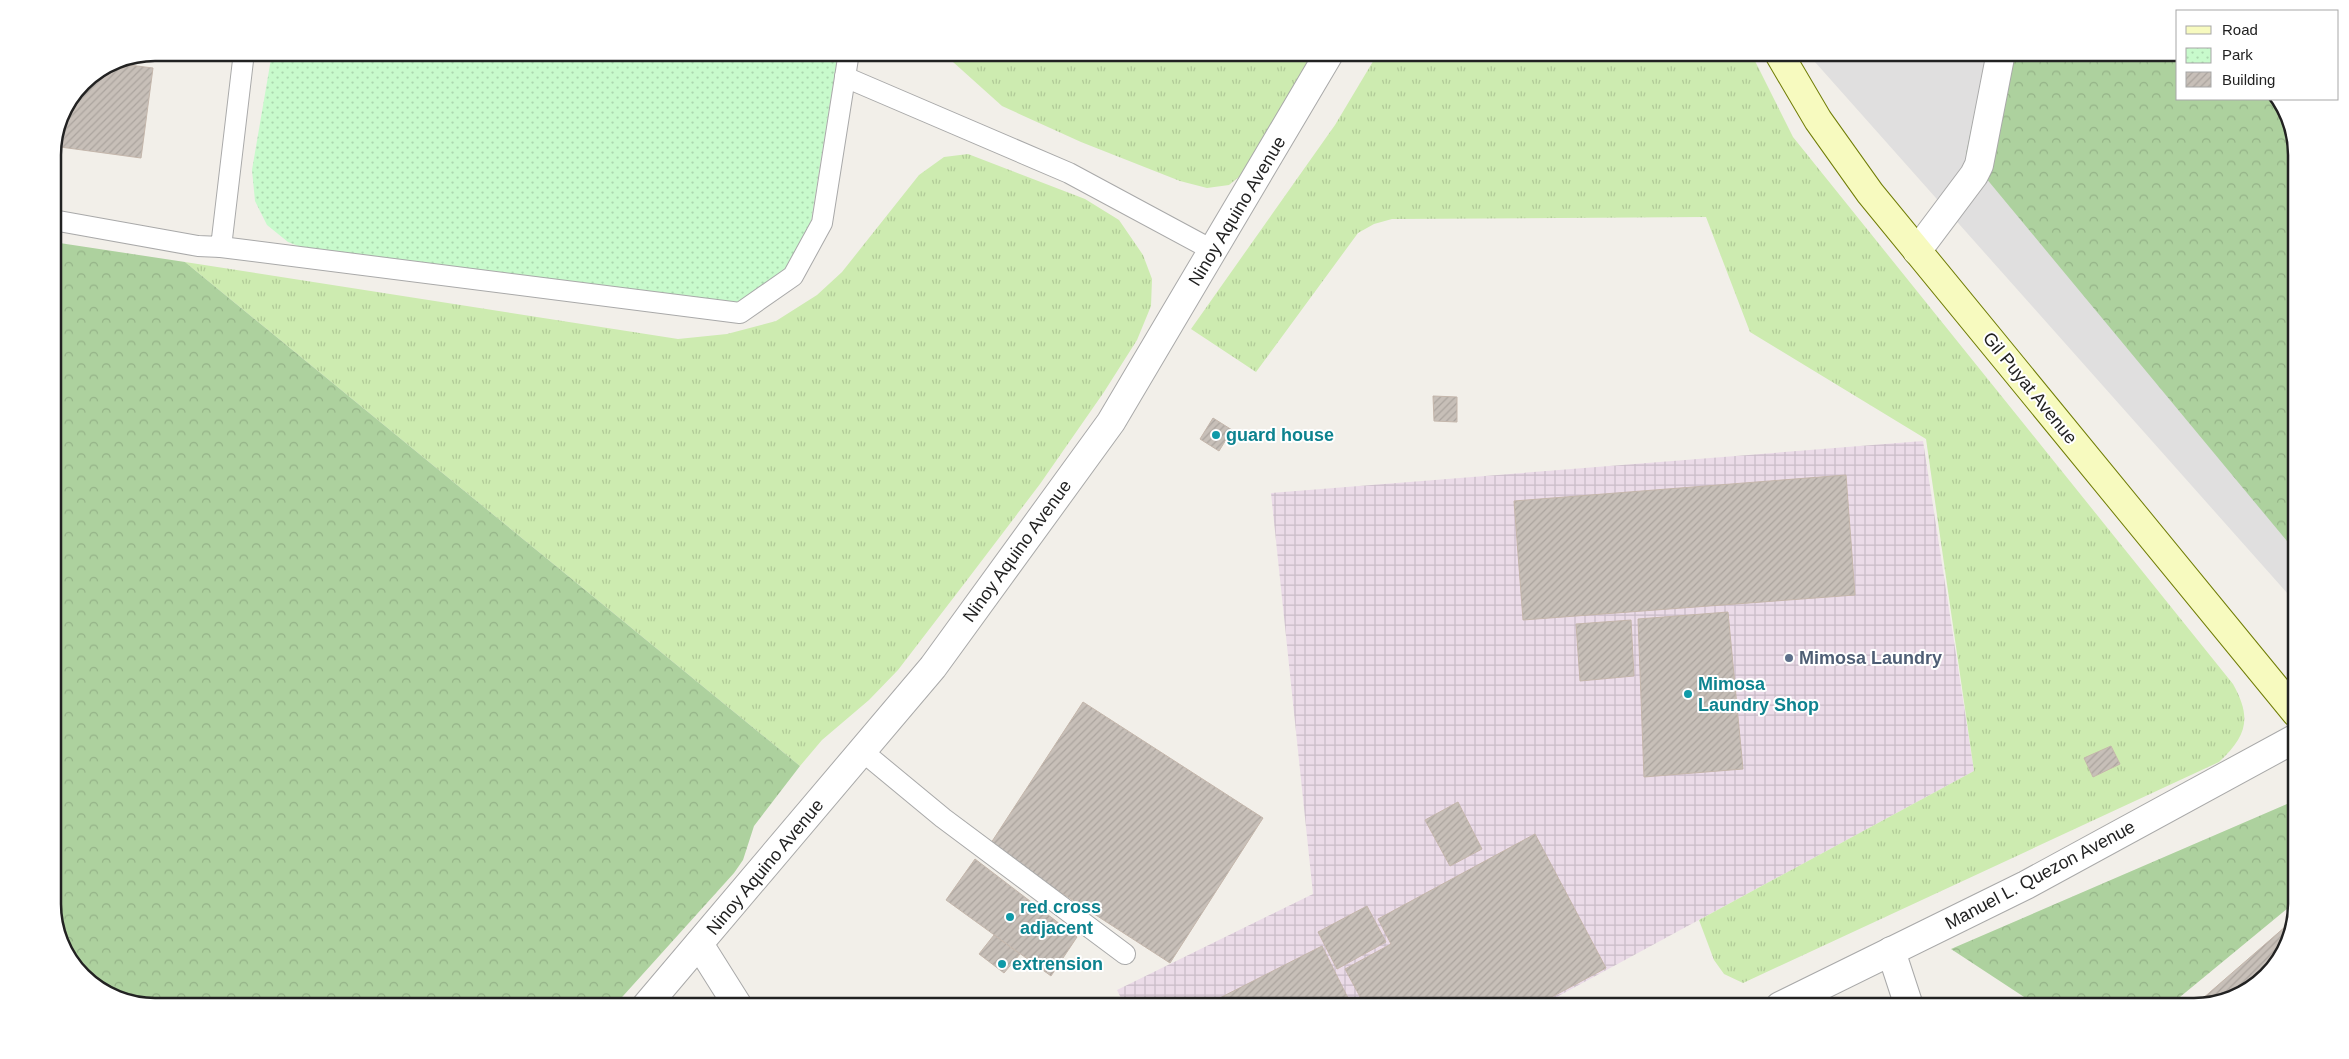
<svg xmlns="http://www.w3.org/2000/svg" width="2349" height="1059" font-family="Arial,sans-serif">
<style>
.residential{fill:#e0dfdf}
.industrial{fill:url(#industrial-grid)}
.grass{fill:url(#grass-tufts)}
.forest{fill:url(#forest-crowns)}
.park{fill:url(#park-dots)}
.building{fill:url(#building-hatch);stroke:#c4b6ab}
.lines{fill:none;stroke-linecap:round;stroke-linejoin:round}
.service-casing{stroke:#a9a9a9;stroke-width:22}
.minor-casing{stroke:#a9a9a9;stroke-width:30}
.tertiary-casing{stroke:#a9a9a9;stroke-width:30}
.secondary-casing{stroke:#707d05;stroke-width:30}
.service{stroke:#fff;stroke-width:20}
.minor{stroke:#fff;stroke-width:28}
.tertiary{stroke:#fff;stroke-width:28}
.secondary{stroke:#f7fabf;stroke-width:28}
.culture-dot{fill:#0f9aa8;stroke:#fff;stroke-width:2}
.service-dot{fill:#5c6f8a;stroke:#fff;stroke-width:2}
.labels{text-anchor:middle;dominant-baseline:central;stroke-width:4;stroke-linejoin:round;paint-order:stroke}
.street-label{font-size:18px;fill:#222;stroke:#fff}
.culture-label{font-size:18px;font-weight:bold;fill:#0d838f;stroke:#fff;text-anchor:start}
.service-label{font-size:18px;font-weight:bold;fill:#4e5e75;stroke:#fff;text-anchor:start}
.rim{fill:none;stroke:#222;stroke-width:2.5}
</style>
<defs>
<pattern id="industrial-grid" width="8" height="8" patternUnits="userSpaceOnUse" patternTransform="scale(1.25)"><rect width="8" height="8" fill="#ebdbe8"/><path d="M0 4h8M4 0v8" fill="none" stroke="#c9bcc7"/></pattern>
<pattern id="grass-tufts" width="24" height="20" patternUnits="userSpaceOnUse" patternTransform="scale(1.25)"><rect width="24" height="20" fill="#cdebb0"/><path d="M3 7l-1-3M5 7V3M7 7l1-3M15 17l-1-3M17 17v-4M19 17l1-3" fill="none" stroke="#b0c997"/></pattern>
<pattern id="forest-crowns" width="20" height="18" patternUnits="userSpaceOnUse" patternTransform="scale(1.25)"><rect width="20" height="18" fill="#add19e"/><path d="M2 6a3 3 0 1 1 6 0M12 15a3 3 0 1 1 6 0" fill="none" stroke="#95b388"/></pattern>
<pattern id="park-dots" width="8" height="8" patternUnits="userSpaceOnUse" patternTransform="scale(1.25)"><rect width="8" height="8" fill="#c8facc"/><path d="M2 2h.1M6 6h.1" fill="none" stroke="#acd6af" stroke-width="1.8" stroke-linecap="round"/></pattern>
<pattern id="building-hatch" width="6" height="6" patternUnits="userSpaceOnUse" patternTransform="scale(1.25)"><rect width="6" height="6" fill="#c7bfb8"/><path d="M-1 1l2-2M0 6l6-6M5 7l2-2" fill="none" stroke="#aba49e"/></pattern>
</defs>
<rect width="100%" height="100%" fill="#f2efe9"/>
<polygon class="residential" points="1807,53 2178,53 2178,99 2279,99 2296,148 2296,603"/>
<polygon class="industrial" points="1923,441 1974,771 1540,1006 1125,1006 1117,990 1313,894 1271,493"/>
<g class="grass">
<polygon points="943,53 1322,53 1245,172 1229,185 1207,188 1180,181 1081,142 1002,106"/>
<path d="M1378 53H1751L1793 137 2233 684C2252 718 2247 736 2219 762L1743 983 1724 974 1714 960 1699 920 1974 771 1926 439 1750 332 1706 217 1392 219 1374 224 1358 233 1256 372 1191 329 1335 125Z"/>
<polygon points="968,154 1085,199 1119,220 1143,255 1152,279 1151,306 1137,340 1104,392 1040,484 964,584 898,670 869,700 822,740 800,766 185,262 678,339 727,334 776,321 817,295 842,272 919,175 944,157"/>
</g>
<g class="forest">
<polygon points="1987,53 2178,53 2178,99 2279,99 2296,148 2296,552 1966,154"/>
<polygon points="53,242 185,262 800,766 754,826 743,860 734,873 614,1006 155,1006 115,999 70,961 53,911"/>
<polygon points="2287,804 2296,815 2296,905 2294,903 2169,1006 2038,1006 1951,949"/>
</g>
<polygon class="park" points="272,53 838,53 809,234 793,265 744,302 692,304 316,253 288,242 267,225 255,201 252,170"/>
<g class="building">
<polygon points="121,59 121,64 153,68 141,158 53,146 63,110 83,82 116,60"/>
<polygon points="1433,396 1457,397 1457,422 1434,421"/>
<polygon points="1213,418 1232,430 1219,451 1200,439"/>
<polygon points="1846,475 1855,595 1523,620 1514,501"/>
<polygon points="1728,612 1743,769 1644,777 1638,619"/>
<polygon points="1631,620 1634,676 1580,681 1576,624"/>
<polygon points="1083,702 1263,818 1170,963 989,846"/>
<polygon points="2111,746 2120,764 2093,777 2084,758"/>
<polygon points="1458,802 1482,849 1450,866 1425,820"/>
<polygon points="1535,834 1606,968 1535,1006 1365,1006 1345,969 1391,944 1378,919"/>
<polygon points="975,859 1077,937 1051,976 946,900"/>
<polygon points="1367,906 1386,942 1337,969 1318,932"/>
<polygon points="2293,920 2289,944 2251,989 2194,1006"/>
<polygon points="994,935 1020,954 1004,973 979,954"/>
<polygon points="1322,946 1352,1006 1204,1006"/>
</g>
<g class="lines">
<g class="service-casing">
<g id="service">
<polyline points="845,77 1069,173 1214,251"/>
<polyline points="53,220 198,246 221,247 244,52"/>
<polyline points="221,247 740,313 793,276 822,223 849,52"/>
<polyline points="862,751 943,818 1125,954"/>
</g>
</g>
<g class="minor-casing">
<g id="minor">
<polyline points="1917,251 1974,175 1979,165 2001,52"/>
<polyline points="699,944 738,1006"/>
<polyline points="1891,951 1909,1006"/>
</g>
</g>
<g class="tertiary-casing">
<g id="tertiary">
<polyline points="646,1006 933,667 1111,422 1330,52"/>
<polyline points="1780,1006 2026,885 2296,738"/>
</g>
</g>
<g class="secondary-casing">
<polyline id="secondary" points="1778,52 1818,120 1870,193 2296,713"/>
</g>
<use href="#service" class="service"/>
<use href="#minor" class="minor"/>
<use href="#tertiary" class="tertiary"/>
<use href="#secondary" class="secondary"/>
</g>
<g class="culture-dot">
<circle cx="1216" cy="435" r="5"/>
<circle cx="1688" cy="694" r="5"/>
<circle cx="1010" cy="917" r="5"/>
<circle cx="1002" cy="964" r="5"/>
</g>
<circle class="service-dot" cx="1789" cy="658" r="5"/>
<g class="labels">
<g class="street-label">
<text transform="translate(1237 211) rotate(-59)">Ninoy Aquino Avenue</text>
<text transform="translate(2030 388) rotate(51)">Gil Puyat Avenue</text>
<text transform="translate(1017 551) rotate(-54)">Ninoy Aquino Avenue</text>
<text transform="translate(765 867) rotate(-50)">Ninoy Aquino Avenue</text>
<text transform="translate(2040 875) rotate(-28)">Manuel L. Quezon Avenue</text>
</g>
<g class="culture-label">
<text x="1226" y="435">guard house</text>
<text x="1698" y="684">Mimosa<tspan x="1698" dy="21">Laundry Shop</tspan></text>
<text x="1020" y="907">red cross<tspan x="1020" dy="21">adjacent</tspan></text>
<text x="1012" y="964">extrension</text>
</g>
<g class="service-label">
<text x="1799" y="658">Mimosa Laundry</text>
</g>
</g>
<path d="M0 0H2349V1059H0ZM155 61H2194A94 94 0 0 1 2288 155V904A94 94 0 0 1 2194 998H155A94 94 0 0 1 61 904V155A94 94 0 0 1 155 61Z" fill="#fff" fill-rule="evenodd"/>
<path class="rim" d="M155 61H2194A94 94 0 0 1 2288 155V904A94 94 0 0 1 2194 998H155A94 94 0 0 1 61 904V155A94 94 0 0 1 155 61Z"/>
<rect x="2176" y="10" width="162" height="90" fill="#ffffff" stroke="#a7a7a7"/>
<rect x="2186" y="26" width="25" height="8" fill="#f7fabf" stroke="#a7a7a7"/>
<text x="2222" y="35" font-size="15" fill="#222222">Road</text>
<rect x="2186" y="48" width="25" height="15" fill="url(#park-dots)" stroke="#a7a7a7"/>
<text x="2222" y="60" font-size="15" fill="#222222">Park</text>
<rect x="2186" y="72" width="25" height="15" fill="url(#building-hatch)" stroke="#a7a7a7"/>
<text x="2222" y="85" font-size="15" fill="#222222">Building</text>
</svg>
